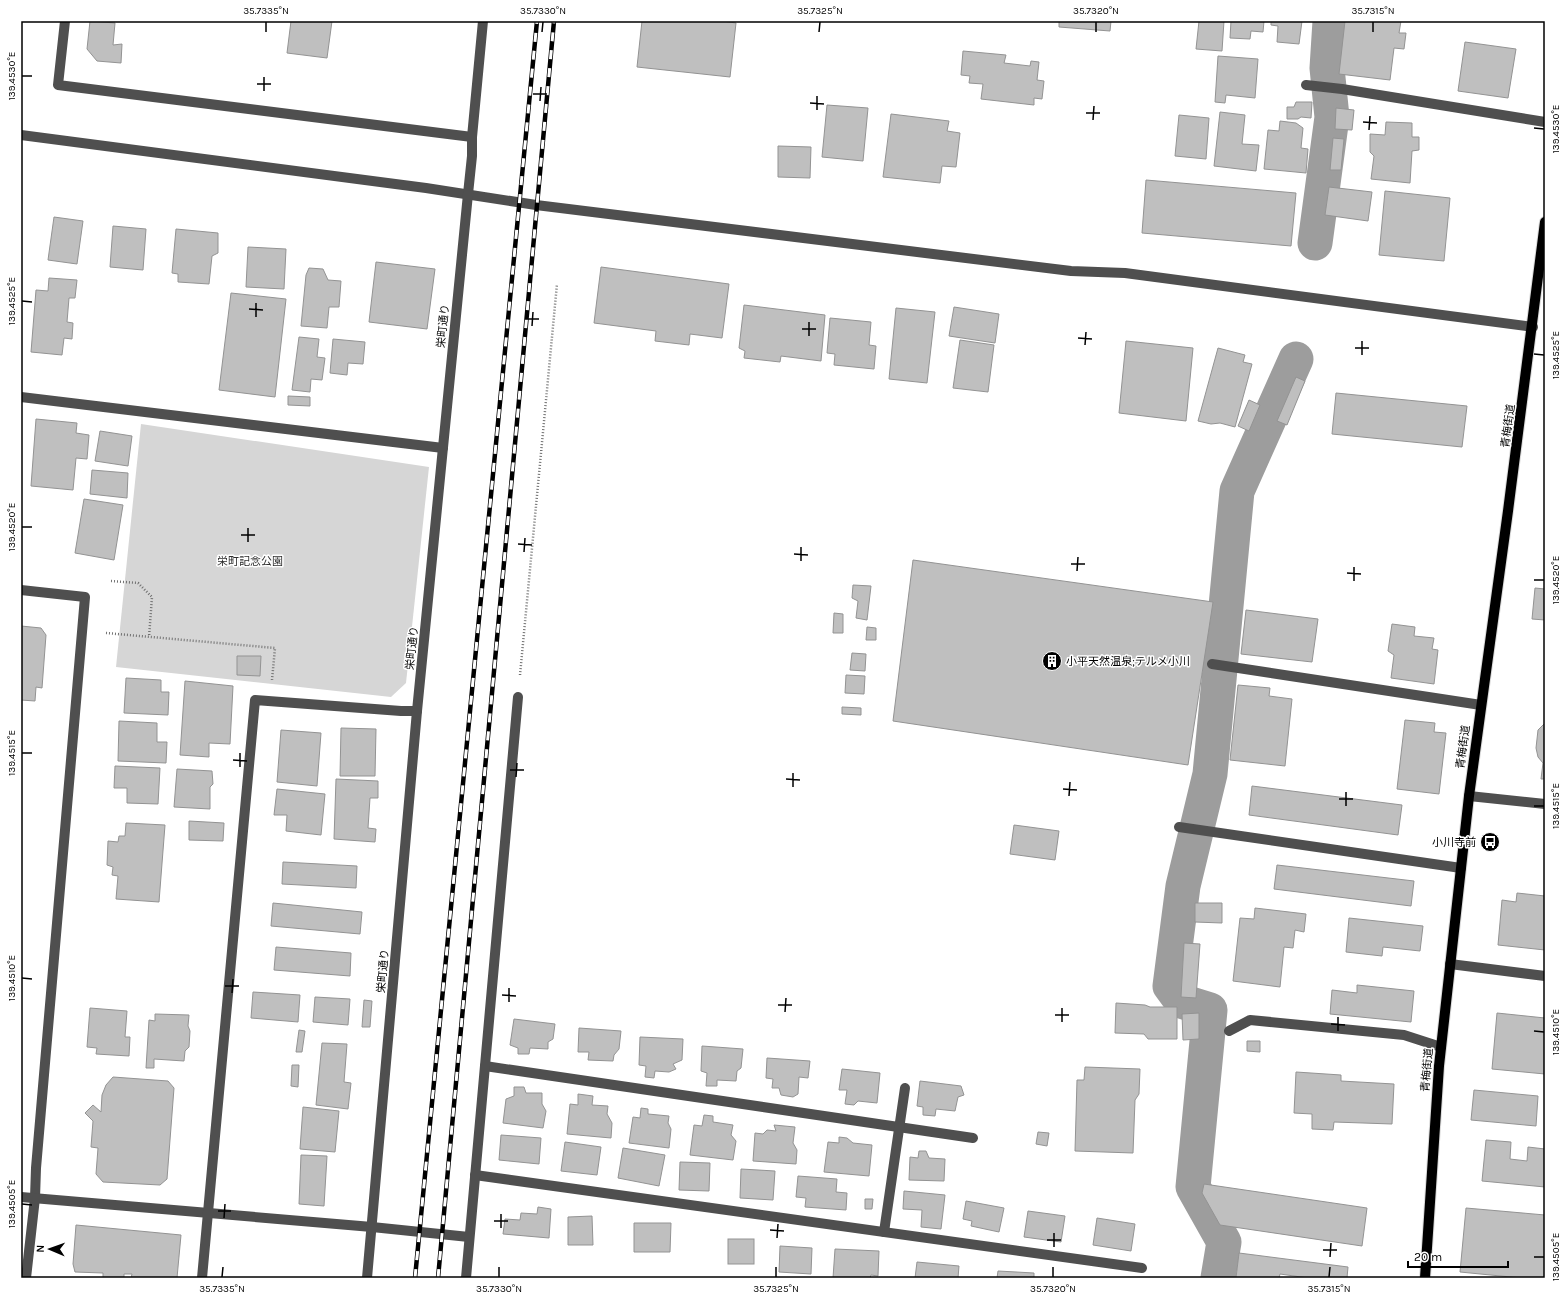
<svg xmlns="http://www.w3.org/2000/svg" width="1566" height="1299" font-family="Karla,'Noto Sans JP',sans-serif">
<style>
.green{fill:#d6d6d6}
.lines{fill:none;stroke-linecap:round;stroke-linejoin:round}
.canal{stroke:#9d9d9d;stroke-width:35}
.building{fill:#bfbfbf;stroke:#939393}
.major-casing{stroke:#dbdbdb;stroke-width:12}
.path{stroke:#717171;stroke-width:2.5;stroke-dasharray:1 2;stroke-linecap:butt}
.minor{stroke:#4f4f4f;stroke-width:10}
.major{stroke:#000;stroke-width:10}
.rail-casing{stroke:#000;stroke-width:4.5}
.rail{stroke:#fff;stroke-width:3;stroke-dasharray:9;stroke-linecap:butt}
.ticks{fill:none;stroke:#000;stroke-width:1.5}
.labels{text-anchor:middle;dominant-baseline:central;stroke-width:3;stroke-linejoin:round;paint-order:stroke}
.street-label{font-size:11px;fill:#000;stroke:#fff}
.park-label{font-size:11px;fill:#2d2d2d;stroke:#fff}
.poi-label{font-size:11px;fill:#000;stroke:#fff;text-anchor:start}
.neatline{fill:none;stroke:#000;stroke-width:1.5}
.ticks-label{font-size:10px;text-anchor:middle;fill:#000}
</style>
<rect width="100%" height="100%" fill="#fff"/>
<polygon class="green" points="141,424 429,467 406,683 391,697 116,667"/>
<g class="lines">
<g class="canal">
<polyline points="1315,243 1332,117 1327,68 1330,21"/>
<polyline points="1218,1278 1224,1242 1193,1187 1210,1010 1181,1001 1170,986 1183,886 1210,774 1237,491 1296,359"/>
</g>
</g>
<g class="building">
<polygon points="90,21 115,23 113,45 122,44 121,63 97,61 87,49"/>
<polygon points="291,21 332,21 327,58 287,53"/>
<polygon points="642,21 722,21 736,23 730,77 637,67"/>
<polygon points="1059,21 1111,21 1110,31 1059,27"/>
<polygon points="1199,21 1224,21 1222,51 1196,49"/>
<polygon points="1231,21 1264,21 1263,32 1251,31 1250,39 1230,38"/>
<polygon points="1271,21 1302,21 1299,44 1277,42 1278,26 1271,25"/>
<polygon points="1345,21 1401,21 1399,33 1406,33 1404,49 1394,48 1390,80 1339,74"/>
<polygon points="1465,42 1516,49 1508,98 1458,91"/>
<polygon points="963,51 1006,55 1004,63 1030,66 1031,61 1039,62 1037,80 1044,81 1042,99 1034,98 1034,105 981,99 983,84 969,83 970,76 961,75"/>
<polygon points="1218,56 1258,59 1255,98 1226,95 1225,103 1215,102"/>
<polygon points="1296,102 1312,102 1311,118 1301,117 1298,119 1287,119 1287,107 1294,107"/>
<polygon points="827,105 868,108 863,161 822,157"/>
<polygon points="1336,108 1354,110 1352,130 1335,129"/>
<polygon points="1220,112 1245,115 1242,144 1259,145 1256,171 1214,166"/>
<polygon points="891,114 949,121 947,131 960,133 956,167 942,166 940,183 883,177"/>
<polygon points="1179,115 1209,118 1206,159 1175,156"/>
<polygon points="1280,121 1296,123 1303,128 1301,148 1308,149 1306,173 1264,169 1268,130 1279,131"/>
<polygon points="1386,122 1412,123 1412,137 1419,137 1419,150 1412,151 1410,183 1371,179 1374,156 1370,152 1370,134 1385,135"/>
<polygon points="1333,138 1344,139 1341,170 1330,170"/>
<polygon points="778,146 811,147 810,178 778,177"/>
<polygon points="1146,180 1296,193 1291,246 1142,233"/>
<polygon points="1329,187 1372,192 1368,221 1325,215"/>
<polygon points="1385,191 1450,198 1444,261 1379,255"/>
<polygon points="54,217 83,221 77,264 48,260"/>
<polygon points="113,226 146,229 143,270 110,267"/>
<polygon points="176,229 218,233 218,253 212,256 209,284 178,282 178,274 172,273"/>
<polygon points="248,247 286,249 284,289 246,287"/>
<polygon points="376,262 435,269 427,329 369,322"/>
<polygon points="601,267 729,284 722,338 690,334 689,345 655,341 656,331 594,323"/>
<polygon points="309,268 323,269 328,280 341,281 339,307 329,307 327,328 301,326 306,275"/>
<polygon points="49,278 77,280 75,298 69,298 67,322 73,323 72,339 64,338 62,355 31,352 36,290 48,291"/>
<polygon points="231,293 286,299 275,397 219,390"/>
<polygon points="744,305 825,315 821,361 781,356 780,362 744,358 745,351 739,348"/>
<polygon points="954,307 999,314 995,343 949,336"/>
<polygon points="896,308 935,312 927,383 889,379"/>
<polygon points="830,318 871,322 869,345 876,346 874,369 834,365 835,354 827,353"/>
<polygon points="299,337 319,339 317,357 325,358 322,380 311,379 310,392 292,390"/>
<polygon points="333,339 365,342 363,364 348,363 347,375 330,373"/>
<polygon points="960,340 994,345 988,392 953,388"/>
<polygon points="1126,341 1193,348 1186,421 1119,413"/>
<polygon points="1218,348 1245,355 1243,362 1252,364 1235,427 1220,423 1211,424 1198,421"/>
<polygon points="1296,377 1305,381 1287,425 1277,421"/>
<polygon points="1336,393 1467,406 1462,447 1332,434"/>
<polygon points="288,396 310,397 310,406 288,405"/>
<polygon points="1249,400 1260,405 1249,431 1238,426"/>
<polygon points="36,419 77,423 76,433 89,435 87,459 76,458 73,490 31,486"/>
<polygon points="100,431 132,436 128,466 95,461"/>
<polygon points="92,470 128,473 127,498 90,494"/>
<polygon points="84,499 123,505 114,560 75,553"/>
<polygon points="913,560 1213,602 1188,765 893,721"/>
<polygon points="853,585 871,586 867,620 856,618 858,601 852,598"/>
<polygon points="1535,588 1545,589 1545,620 1532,619"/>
<polygon points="1246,610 1318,619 1312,662 1241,654"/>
<polygon points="834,613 843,614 843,633 833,633"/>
<polygon points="1392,624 1415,627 1414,636 1434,638 1432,649 1438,650 1434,684 1391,678 1394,655 1388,651"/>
<polygon points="21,626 41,628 46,635 42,688 36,687 35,701 21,700"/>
<polygon points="867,627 876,628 876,640 866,640"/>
<polygon points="852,653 866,654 865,671 850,670"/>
<polygon points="237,656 261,656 260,676 237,675"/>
<polygon points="846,675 865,676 864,694 845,693"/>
<polygon points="126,678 161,680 161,692 169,692 168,715 124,713"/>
<polygon points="185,681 233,686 230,744 209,743 209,757 180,755"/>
<polygon points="1238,685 1270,688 1269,696 1292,699 1285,766 1230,760"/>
<polygon points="842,707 861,708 861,715 842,714"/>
<polygon points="1405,720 1435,723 1434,732 1446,733 1439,794 1397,789"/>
<polygon points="119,721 157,723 157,742 167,742 166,763 118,761"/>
<polygon points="1545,723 1545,779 1541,779 1543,763 1538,757 1536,748 1538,730"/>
<polygon points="341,728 376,729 375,776 340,776"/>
<polygon points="281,730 321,733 317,786 277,782"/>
<polygon points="115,766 160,768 158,804 127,803 127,788 114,788"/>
<polygon points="177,769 212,771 213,784 210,787 210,809 174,807"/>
<polygon points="336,779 378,781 378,798 370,798 368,828 376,829 375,842 334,839"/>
<polygon points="1252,786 1402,805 1398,835 1249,815"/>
<polygon points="277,789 325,794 321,835 286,831 287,815 274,815"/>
<polygon points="189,821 224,823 223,841 189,840"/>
<polygon points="126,823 165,825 159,902 116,899 118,876 112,875 113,867 107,865 108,841 118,842 119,836 125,836"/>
<polygon points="1014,825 1059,831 1055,860 1010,854"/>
<polygon points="283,862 357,866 356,888 282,884"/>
<polygon points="1277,865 1414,881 1411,906 1274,889"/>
<polygon points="1517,893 1545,896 1545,950 1498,945 1502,900 1516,902"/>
<polygon points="273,903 362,912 360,934 271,926"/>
<polygon points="1195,903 1222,903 1222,923 1195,922"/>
<polygon points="1255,908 1306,914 1304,932 1295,930 1293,948 1284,947 1280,987 1233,981 1240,918 1254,919"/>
<polygon points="1349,918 1423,926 1420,951 1383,947 1382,956 1346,952"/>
<polygon points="1184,943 1200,944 1196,998 1181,997"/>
<polygon points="276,947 351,953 350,976 274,970"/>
<polygon points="1357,985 1414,991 1411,1022 1330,1014 1332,990 1357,993"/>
<polygon points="253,992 300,995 298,1022 251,1018"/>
<polygon points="315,997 350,999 348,1025 313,1022"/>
<polygon points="364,1000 372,1001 370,1027 362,1027"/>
<polygon points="1116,1003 1145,1005 1150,1007 1177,1007 1177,1039 1148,1039 1144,1034 1115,1033"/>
<polygon points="90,1008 127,1011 125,1037 130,1037 129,1056 96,1054 97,1048 87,1047"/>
<polygon points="1199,1013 1199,1039 1183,1040 1182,1014"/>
<polygon points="1497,1013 1545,1018 1545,1074 1492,1069"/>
<polygon points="155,1014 189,1015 188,1026 190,1031 189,1047 185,1051 184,1061 154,1059 154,1068 146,1068 149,1020 155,1021"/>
<polygon points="514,1019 555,1024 553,1039 548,1042 548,1049 530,1048 529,1054 518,1054 518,1048 510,1045"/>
<polygon points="579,1028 621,1031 619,1049 614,1055 613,1061 588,1060 589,1052 578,1052"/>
<polygon points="299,1030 305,1031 302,1052 296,1052"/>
<polygon points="640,1037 683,1039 682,1060 673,1064 676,1069 669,1072 655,1071 654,1078 645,1077 646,1066 639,1065"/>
<polygon points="1247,1041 1260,1041 1260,1052 1247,1051"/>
<polygon points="322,1043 347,1044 344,1082 351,1083 348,1109 316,1105"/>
<polygon points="702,1046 743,1049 741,1068 737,1071 736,1081 717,1080 717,1086 706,1086 707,1073 701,1071"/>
<polygon points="767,1058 810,1061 808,1078 799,1077 798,1094 793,1097 781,1095 779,1088 772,1088 773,1079 766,1078"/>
<polygon points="292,1065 299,1065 298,1087 291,1086"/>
<polygon points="1085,1067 1140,1069 1139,1094 1135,1100 1133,1153 1075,1151 1077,1080 1084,1080"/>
<polygon points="842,1069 880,1073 877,1103 858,1101 854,1105 845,1104 847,1090 839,1090"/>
<polygon points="1296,1072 1341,1075 1341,1081 1394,1084 1392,1124 1334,1122 1333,1130 1312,1129 1312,1114 1294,1113"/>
<polygon points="113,1077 168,1081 174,1088 167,1179 160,1185 103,1182 96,1174 98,1148 91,1147 93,1121 85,1113 93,1105 101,1112 102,1095 106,1085"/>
<polygon points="920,1081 961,1086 964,1095 958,1097 955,1111 936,1109 935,1116 923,1115 923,1107 917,1106"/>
<polygon points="514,1087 524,1087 526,1093 542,1093 542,1104 546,1111 543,1128 503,1123 506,1099 514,1096"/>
<polygon points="1474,1090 1538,1096 1536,1126 1471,1120"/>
<polygon points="578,1094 593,1096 592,1105 608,1106 607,1114 612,1123 611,1138 567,1134 570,1104 578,1105"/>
<polygon points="303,1107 339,1111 335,1152 300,1149"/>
<polygon points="641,1108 648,1109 648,1114 669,1116 668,1123 671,1129 669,1148 629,1143 633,1117 640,1118"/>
<polygon points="704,1115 713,1116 713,1122 733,1125 731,1135 736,1141 733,1160 690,1155 694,1125 702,1126"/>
<polygon points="774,1125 795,1127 793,1143 797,1150 796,1164 753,1161 755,1133 763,1134 767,1130 776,1131"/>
<polygon points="1038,1132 1049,1133 1047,1146 1036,1144"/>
<polygon points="501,1135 541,1138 539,1164 499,1160"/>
<polygon points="839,1137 847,1138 853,1143 872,1145 869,1176 824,1172 828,1142 839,1143"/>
<polygon points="1486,1140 1511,1142 1510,1159 1527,1161 1528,1147 1545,1149 1545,1187 1482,1181"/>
<polygon points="565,1142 601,1147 597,1175 561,1171"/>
<polygon points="623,1148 665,1155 659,1186 618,1178"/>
<polygon points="919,1151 926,1151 929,1158 945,1159 944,1181 909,1180 910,1157 918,1158"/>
<polygon points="301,1155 327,1156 324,1206 299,1204"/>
<polygon points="680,1162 710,1163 709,1191 679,1190"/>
<polygon points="741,1169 775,1171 773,1200 740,1198"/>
<polygon points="798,1176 837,1179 836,1192 847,1193 846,1210 805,1207 806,1198 796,1197"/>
<polygon points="1204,1184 1367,1208 1362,1246 1220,1225 1202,1193"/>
<polygon points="904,1191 945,1195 941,1229 921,1227 922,1210 903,1209"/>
<polygon points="865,1199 873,1199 872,1209 865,1209"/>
<polygon points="966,1201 1004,1208 999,1232 971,1226 972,1221 963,1219"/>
<polygon points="538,1207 551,1209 549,1238 503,1234 505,1219 520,1220 521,1213 537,1214"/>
<polygon points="1466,1208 1545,1215 1545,1278 1521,1278 1460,1272"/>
<polygon points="1028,1211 1065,1216 1061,1242 1024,1237"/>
<polygon points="592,1216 593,1245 568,1245 568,1217"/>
<polygon points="1097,1218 1135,1224 1131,1251 1093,1245"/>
<polygon points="634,1223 671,1223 670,1252 634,1252"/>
<polygon points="76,1225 181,1235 177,1278 131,1278 132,1274 124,1274 124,1278 103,1278 103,1273 75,1272 73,1264"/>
<rect x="728" y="1239" width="26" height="25"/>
<polygon points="780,1246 812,1248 811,1274 779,1272"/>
<polygon points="835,1249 879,1251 878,1276 871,1275 870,1278 833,1278"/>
<polygon points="1239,1253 1348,1267 1347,1278 1308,1278 1280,1274 1279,1278 1236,1278"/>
<polygon points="917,1262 959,1266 958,1278 915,1278"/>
<polygon points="998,1271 1034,1273 1034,1278 997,1278"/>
</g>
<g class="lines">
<g class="major-casing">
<polyline id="major" points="1425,1278 1439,1066 1469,796 1508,511 1545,222"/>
</g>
<g class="path">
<polyline points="111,581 138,583 152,597 149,637"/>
<polyline points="106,633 275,648 272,680"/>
<polyline points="520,675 557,284"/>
</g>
<g class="minor">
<polyline points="65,21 58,85 472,137"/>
<polyline points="1306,85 1342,89 1545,122"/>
<polyline points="21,135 426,188 536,205 1071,271 1125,273 1533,327"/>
<polyline points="21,397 443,448"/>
<polyline points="21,590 85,597 36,1168 35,1198 26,1278"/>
<polyline points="1212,664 1481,705"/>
<polyline points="1469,796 1545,804"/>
<polyline points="1179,827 1461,868"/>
<polyline points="1450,964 1545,976"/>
<polyline points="1229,1031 1250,1020 1404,1035 1441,1047"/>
<polyline points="485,1066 973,1138"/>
<polyline points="475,1175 1142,1268"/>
<polyline points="21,1197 372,1227 469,1237"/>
<polyline points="884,1232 905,1088"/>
<polyline points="202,1278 255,700 401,711 417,711"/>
<polyline points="367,1278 417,711 468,194 472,156 472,137 483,21"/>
<polyline points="466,1278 518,697"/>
</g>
<use href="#major" class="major"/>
<g class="rail-casing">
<g id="rail">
<polyline points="415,1278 537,21"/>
<polyline points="438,1278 554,21"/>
</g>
</g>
<use href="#rail" class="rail"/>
</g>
<path class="ticks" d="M266 32V22M542 32 543 22M819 32 820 22M1096 32V22M1373 32V22M22 76H32M257 84H271M264 91V77M533 94H547M540 101 541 87M810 103 824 104M817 110V96M1086 113H1100M1093 120 1094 106M1363 122 1377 123M1534 128 1544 129M1369 130 1370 116M22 301 32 302M249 309 263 310M256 317V303M525 319H539M532 326 533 312M802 329H816M809 336V322M1078 338 1092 339M1085 345 1086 332M1355 348H1369M1534 354 1544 355M1362 355V341M22 527H32M241 535H255M248 542V528M518 544 532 545M524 552 525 538M794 554 808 555M801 561V547M1071 564H1085M1077 571 1078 557M1347 573 1361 574M1534 580H1544M1354 581V567M22 753H32M233 760 247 761M240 767V753M510 770H524M516 777 517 763M786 779 800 780M793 787V773M1063 789 1077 790M1069 796 1070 782M1339 799H1353M1346 806V792M1534 806H1544M22 978 32 979M225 986H239M232 993 233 979M502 995 516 996M509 1002V988M778 1005H792M785 1012 786 998M1055 1015H1069M1062 1022V1008M1331 1024 1345 1025M1338 1031V1017M1534 1031 1544 1032M22 1204 32 1205M218 1211H231M224 1218 225 1204M494 1221H508M501 1228V1214M770 1230 784 1231M777 1238 778 1224M1047 1240H1061M1054 1247V1233M1323 1250H1337M1330 1257 1331 1243M1534 1257H1544M222 1277 223 1267M499 1277V1267M776 1277V1267M1053 1277V1267M1329 1277 1330 1267"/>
<defs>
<g id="building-disc" transform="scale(1)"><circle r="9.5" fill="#000" stroke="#fff"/><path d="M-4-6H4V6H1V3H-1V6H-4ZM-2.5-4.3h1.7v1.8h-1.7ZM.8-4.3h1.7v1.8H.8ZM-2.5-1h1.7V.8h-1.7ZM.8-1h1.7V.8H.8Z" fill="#fff"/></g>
<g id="bus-disc" transform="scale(1)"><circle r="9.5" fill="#000" stroke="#fff"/><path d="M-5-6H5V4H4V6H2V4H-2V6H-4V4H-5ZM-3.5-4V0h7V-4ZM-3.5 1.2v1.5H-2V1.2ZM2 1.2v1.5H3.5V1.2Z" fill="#fff"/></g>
</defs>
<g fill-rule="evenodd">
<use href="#building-disc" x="1052" y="661"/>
<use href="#bus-disc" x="1490" y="842"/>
</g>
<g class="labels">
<g class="street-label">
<text transform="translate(443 326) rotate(-84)">栄町通り</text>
<text transform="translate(1508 426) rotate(-82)">青梅街道</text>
<text transform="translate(412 648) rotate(-84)">栄町通り</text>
<text transform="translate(1463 747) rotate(-82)">青梅街道</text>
<text transform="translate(383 971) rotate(-85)">栄町通り</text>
<text transform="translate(1427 1070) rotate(-85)">青梅街道</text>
</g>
<g class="park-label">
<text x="250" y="561">栄町記念公園</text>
</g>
<g class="poi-label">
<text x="1066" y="661">小平天然温泉;テルメ小川</text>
<text x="1476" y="842" text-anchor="end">小川寺前</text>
</g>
</g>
<rect width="1566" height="1299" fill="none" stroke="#ffffff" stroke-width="44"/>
<g transform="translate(50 1249) rotate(272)" stroke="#ffffff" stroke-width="3" paint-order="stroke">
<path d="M0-3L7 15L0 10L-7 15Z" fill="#000000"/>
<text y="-6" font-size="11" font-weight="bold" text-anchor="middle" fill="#000000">N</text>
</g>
<path d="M1408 1261v6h100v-6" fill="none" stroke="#000000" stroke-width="2"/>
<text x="1414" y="1261" font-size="12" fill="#000000" stroke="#ffffff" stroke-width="3" paint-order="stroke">20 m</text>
<rect x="22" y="22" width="1522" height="1255" class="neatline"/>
<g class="ticks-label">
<text x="266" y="14">35.7335°N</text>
<text x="543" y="14">35.7330°N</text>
<text x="820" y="14">35.7325°N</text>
<text x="1096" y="14">35.7320°N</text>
<text x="1373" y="14">35.7315°N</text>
<text transform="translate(11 76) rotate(-90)" y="4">139.4530°E</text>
<text transform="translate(1555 129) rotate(-90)" y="4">139.4530°E</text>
<text transform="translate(11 301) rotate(-90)" y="4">139.4525°E</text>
<text transform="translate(1555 355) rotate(-90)" y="4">139.4525°E</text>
<text transform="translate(11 527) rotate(-90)" y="4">139.4520°E</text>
<text transform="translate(1555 580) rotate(-90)" y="4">139.4520°E</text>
<text transform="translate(11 753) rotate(-90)" y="4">139.4515°E</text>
<text transform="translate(1555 806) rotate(-90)" y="4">139.4515°E</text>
<text transform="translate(11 978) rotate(-90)" y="4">139.4510°E</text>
<text transform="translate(1555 1032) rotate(-90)" y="4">139.4510°E</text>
<text transform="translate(11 1204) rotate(-90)" y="4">139.4505°E</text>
<text transform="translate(1555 1257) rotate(-90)" y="4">139.4505°E</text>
<text x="222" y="1292">35.7335°N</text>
<text x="499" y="1292">35.7330°N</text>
<text x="776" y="1292">35.7325°N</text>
<text x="1053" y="1292">35.7320°N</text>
<text x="1329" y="1292">35.7315°N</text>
</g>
</svg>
